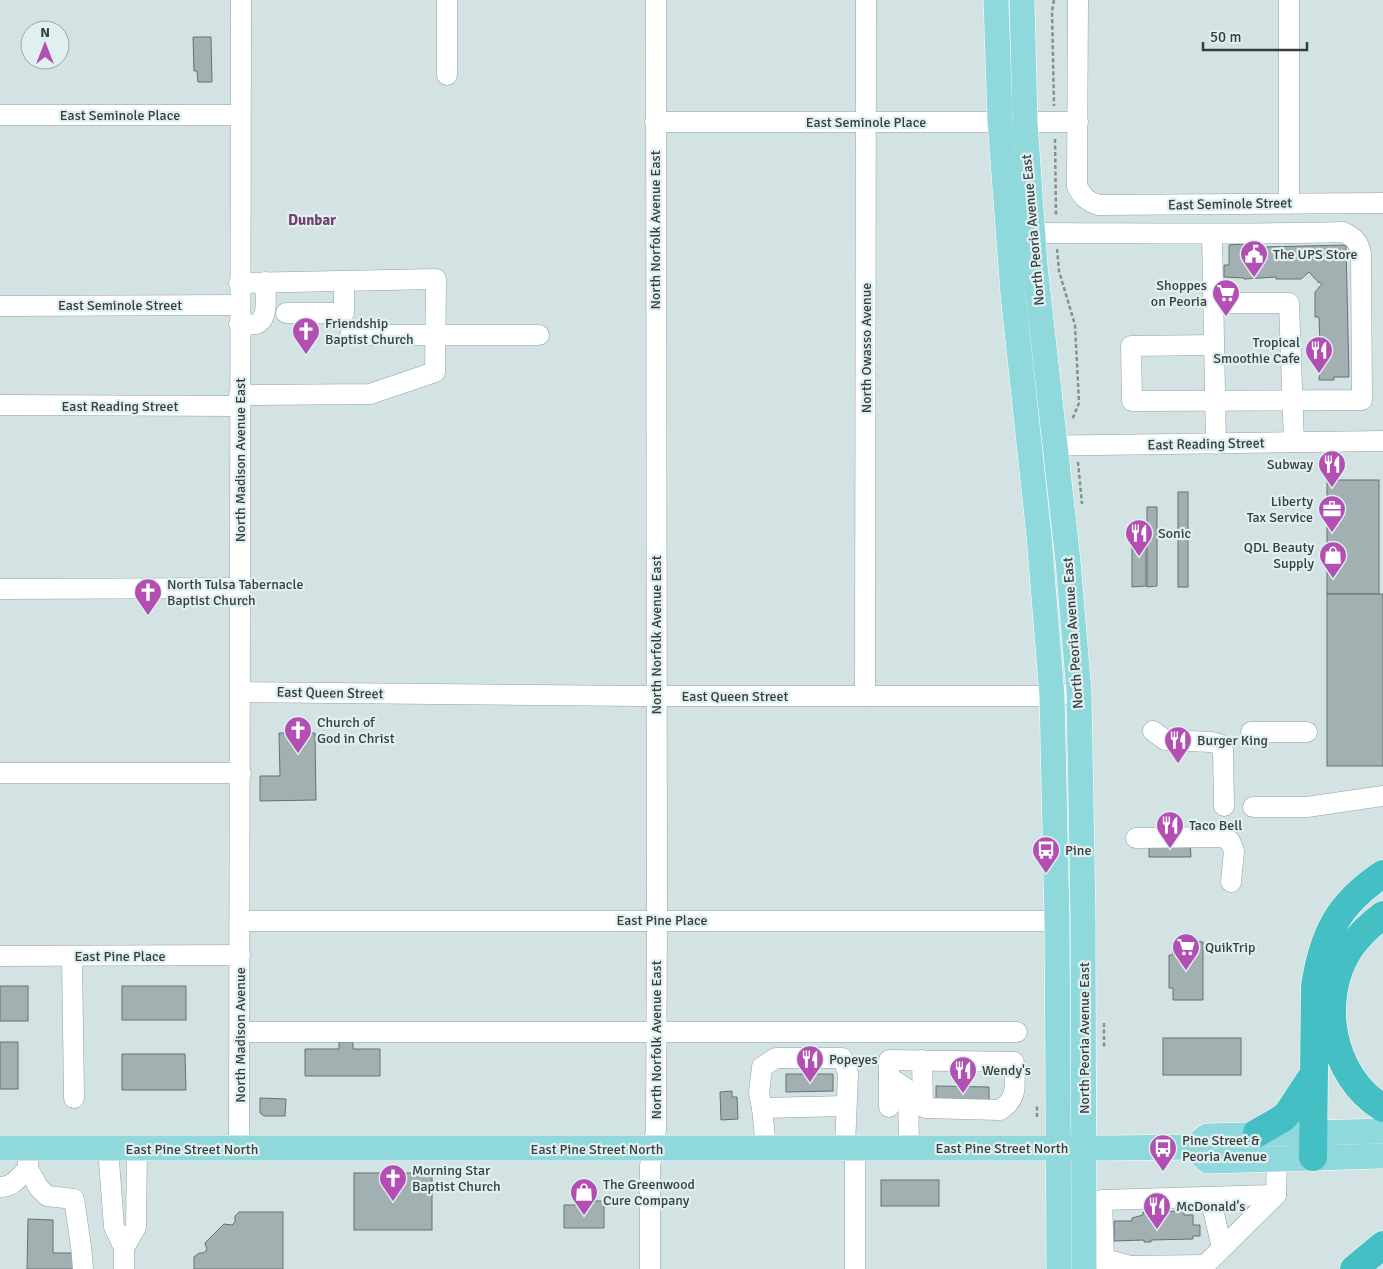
<svg xmlns="http://www.w3.org/2000/svg" width="1383" height="1269" font-family="Signika,sans-serif">
<style>
.building{fill:#a2b0b1;stroke:#647272}
.lines{fill:none;stroke-linecap:round;stroke-linejoin:round}
.minor-casing{stroke:#93a2a2;stroke-width:21}
.major-casing{stroke:#fff;stroke-width:26}
.highway-casing{stroke:#fff;stroke-width:29}
.path{stroke:#848f8f;stroke-width:2.5;stroke-dasharray:4 2.5;stroke-linecap:butt}
.minor{stroke:#fff;stroke-width:20}
.major{stroke:#8fd9dc;stroke-width:25}
.highway{stroke:#44bfc4;stroke-width:28}
.labels{text-anchor:middle;dominant-baseline:central;stroke-width:4.5;stroke-linejoin:round;paint-order:stroke}
.street-label{font-size:14px;fill:#383e3e;stroke:#e0eff0}
.poi-label{font-size:14px;fill:#383e3e;stroke:#e0eff0;text-anchor:start}
.neighbourhood-label{font-size:15px;font-weight:bold;fill:#744173;stroke:#e0eff0}
</style>
<rect width="100%" height="100%" fill="#d3e2e3"/>
<g class="building">
<polygon points="193,37 211,37 212,82 198,82 197,71 194,71"/>
<polygon points="1262,243 1262,247 1346,245 1349,377 1334,377 1334,380 1319,380 1320,364 1316,364 1315,346 1320,346 1319,317 1315,317 1315,292 1322,284 1319,282 1319,283 1309,272 1301,279 1276,279 1276,277 1244,279 1244,278 1224,277 1224,265 1229,265 1229,245"/>
<rect x="1327" y="480" width="52" height="114"/>
<rect x="1178" y="492" width="10" height="95"/>
<polygon points="1147,507 1157,507 1157,586 1147,587"/>
<polygon points="1132,527 1146,527 1146,586 1132,587"/>
<rect x="1327" y="594" width="56" height="172"/>
<polygon points="279,733 315,733 316,800 260,801 260,776 280,776"/>
<polygon points="1149,841 1190,841 1191,857 1149,857"/>
<polygon points="1186,940 1203,942 1203,1000 1173,1000 1173,988 1169,988 1169,955 1173,955 1173,942 1186,942"/>
<rect x="0" y="986" width="28" height="35"/>
<rect x="122" y="986" width="64" height="34"/>
<rect x="1163" y="1038" width="78" height="37"/>
<rect x="0" y="1042" width="18" height="47"/>
<polygon points="339,1042 353,1042 353,1049 380,1049 380,1076 305,1076 305,1049 339,1049"/>
<polygon points="122,1054 185,1054 186,1090 122,1090"/>
<polygon points="786,1074 833,1074 833,1091 786,1092"/>
<polygon points="936,1086 989,1087 989,1102 936,1102"/>
<polygon points="732,1091 732,1097 737,1097 738,1119 721,1120 720,1092"/>
<polygon points="260,1098 286,1099 285,1116 264,1116 260,1113"/>
<rect x="354" y="1173" width="78" height="57"/>
<rect x="881" y="1180" width="58" height="26"/>
<polygon points="591,1201 604,1201 604,1228 564,1228 564,1205 591,1205"/>
<polygon points="1184,1211 1184,1215 1193,1215 1193,1225 1200,1225 1200,1236 1193,1236 1193,1239 1151,1240 1151,1242 1144,1242 1144,1240 1114,1241 1114,1221 1132,1221 1132,1218 1143,1215 1143,1212"/>
<polygon points="239,1212 283,1212 283,1269 194,1269 194,1257 199,1253 203,1253 207,1250 205,1243 224,1224 232,1225 235,1222 235,1216"/>
<polygon points="28,1219 53,1220 53,1253 77,1253 77,1269 27,1269"/>
</g>
<g class="lines">
<g class="minor-casing">
<g id="minor">
<path d="M1078 0 1077 186C1082 197 1088 202 1099 205L1383 203"/>
<polyline points="1289,0 1289,203"/>
<polyline points="447,75 447,0"/>
<polyline points="0,115 240,115"/>
<polyline points="655,122 1078,122"/>
<path d="M1033 233C1136 233 1240 235 1343 232 1354 237 1359 242 1361 254L1362 400 1132 401 1131 346 1214 345"/>
<polyline points="1212,235 1216,444"/>
<polyline points="1213,303 1289,303 1294,442"/>
<polyline points="0,306 239,305"/>
<polyline points="286,313 344,313 344,281"/>
<path d="M239 324C244 324 251 325 256 324 270 319 265 294 265 282"/>
<polyline points="350,335 539,335"/>
<polyline points="239,395 370,394 435,372 436,279 239,283"/>
<polyline points="0,405 239,406"/>
<polyline points="1030,446 1383,441"/>
<polyline points="0,589 240,588"/>
<polyline points="241,692 640,696 1052,696 1079,692"/>
<polyline points="865,696 866,0"/>
<polyline points="1153,731 1165,740 1211,742 1219,744 1223,750 1224,806"/>
<polyline points="1251,732 1307,732"/>
<polyline points="0,773 241,773"/>
<polyline points="1253,807 1307,807 1383,796"/>
<polyline points="1136,838 1222,837 1230,841 1234,851 1231,882"/>
<polyline points="240,921 1057,921 1083,917"/>
<polyline points="0,956 240,955"/>
<polyline points="72,956 74,1098"/>
<polyline points="240,1032 1017,1032"/>
<polyline points="889,1077 908,1090 909,1148"/>
<path d="M889 1107V1060L1014 1062C1014 1083 1020 1097 1000 1110L925 1108 923 1105 922 1060"/>
<polyline points="762,1108 846,1106"/>
<polyline points="855,1147 855,1269"/>
<polyline points="108,1148 114,1227 124,1248 124,1269"/>
<polyline points="766,1148 762,1108 759,1093 762,1067 776,1058 842,1058 848,1073 845,1147"/>
<polyline points="239,1149 241,0"/>
<polyline points="28,1169 39,1188 47,1196 74,1199 81,1246 83,1269"/>
<path d="M0 1187C14 1187 18 1177 28 1169V1157"/>
<polyline points="1210,1197 1222,1248"/>
<polyline points="124,1248 136,1227 137,1149"/>
<polyline points="1104,1259 1102,1200 1276,1195"/>
<polyline points="1091,1260 1104,1259 1130,1266 1204,1265"/>
<polyline points="650,1269 650,1166 656,1130 657,920 656,0"/>
<polyline points="1201,1269 1276,1195 1277,1158"/>
</g>
</g>
<g class="major-casing">
<g id="major">
<polyline points="996,0 1000,121 1013,294 1039,536 1052,696 1057,921 1059,1269"/>
<polyline points="1022,0 1025,122 1035,266 1068,561 1079,692 1083,917 1084,1269"/>
<polyline points="1193,1147 1208,1161 1383,1156"/>
<polyline points="0,1148 1109,1148 1193,1147 1207,1136 1383,1131"/>
</g>
</g>
<g class="highway-casing">
<g id="highway">
<path d="M1383 915C1371 924 1359 935 1350 948 1317 998 1330 1076 1383 1108"/>
<polyline points="1257,1133 1283,1118 1288,1113 1313,1075"/>
<path d="M1313 1157 1315 986C1323 934 1338 904 1383 874"/>
<polyline points="1354,1269 1383,1245"/>
</g>
</g>
<g class="path">
<polyline points="1054,0 1052,11 1054,106"/>
<polyline points="1055,139 1056,216"/>
<polyline points="1057,249 1059,271 1075,325 1079,403 1072,420"/>
<polyline points="1078,462 1082,504"/>
<polyline points="1104,1023 1104,1049"/>
<polyline points="1037,1117 1037,1106"/>
</g>
<use href="#minor" class="minor"/>
<use href="#major" class="major"/>
<use href="#highway" class="highway"/>
</g>
<defs>
<g id="civic-pin" transform="scale(1.4375)"><path d="M0 17L-7.5 6A9.5 9.5 0 1 1 7.5 6Z" fill="#b34eb3" stroke="#e0eff0"/><path d="M-.6-6.5H3V-4.5H.6V-3L4-1V1h2V6H-6V1h2V-1L-.6-3ZM-1.2 2.5V6h2.4V2.5Z" fill="#fff"/></g>
<g id="supermarket-pin" transform="scale(1.4375)"><path d="M0 17L-7.5 6A9.5 9.5 0 1 1 7.5 6Z" fill="#b34eb3" stroke="#e0eff0"/><path d="M-6-5.5h2.5l.6 2H6L4.5 2H-2.5L-4.4-4H-6ZM-1.5 3.2a1.3 1.3 0 1 0 .1 0ZM3 3.2a1.3 1.3 0 1 0 .1 0Z" fill="#fff"/></g>
<g id="church-pin" transform="scale(1.4375)"><path d="M0 17L-7.5 6A9.5 9.5 0 1 1 7.5 6Z" fill="#b34eb3" stroke="#e0eff0"/><path d="M-1.2-6h2.4v3.5h3.3v2.4h-3.3V6h-2.4V-.1h-3.3v-2.4h3.3Z" fill="#fff"/></g>
<g id="restaurant-pin" transform="scale(1.4375)"><path d="M0 17L-7.5 6A9.5 9.5 0 1 1 7.5 6Z" fill="#b34eb3" stroke="#e0eff0"/><path d="M-5-6h1v4h1v-4h1v4h1v-4h1v5L-1.5 .5V6h-2V.5L-5-1ZM5-6V6H3V1.5H1.5Q1.5-4 5-6Z" fill="#fff"/></g>
<g id="office-pin" transform="scale(1.4375)"><path d="M0 17L-7.5 6A9.5 9.5 0 1 1 7.5 6Z" fill="#b34eb3" stroke="#e0eff0"/><path d="M-6-3h4V-5.5h4V-3h4V5H-6ZM-1-4.5V-3h2v-1.5ZM-6 0V1H6V0Z" fill="#fff"/></g>
<g id="shop-pin" transform="scale(1.4375)"><path d="M0 17L-7.5 6A9.5 9.5 0 1 1 7.5 6Z" fill="#b34eb3" stroke="#e0eff0"/><path d="M-5-2.5h2.3a2.7 3.5 0 0 1 5.4 0H5L5.5 6h-11ZM-1.5-2.5h3a1.5 2.3 0 0 0-3 0Z" fill="#fff"/></g>
<g id="bus-pin" transform="scale(1.4375)"><path d="M0 17L-7.5 6A9.5 9.5 0 1 1 7.5 6Z" fill="#b34eb3" stroke="#e0eff0"/><path d="M-5-6H5V4H4V6H2V4H-2V6H-4V4H-5ZM-3.5-4V0h7V-4ZM-3.5 1.2v1.5H-2V1.2ZM2 1.2v1.5H3.5V1.2Z" fill="#fff"/></g>
</defs>
<g fill-rule="evenodd">
<use href="#civic-pin" x="1254" y="254"/>
<use href="#supermarket-pin" x="1226" y="293"/>
<use href="#church-pin" x="306" y="331"/>
<use href="#restaurant-pin" x="1319" y="350"/>
<use href="#restaurant-pin" x="1332" y="464"/>
<use href="#office-pin" x="1332" y="509"/>
<use href="#restaurant-pin" x="1139" y="533"/>
<use href="#shop-pin" x="1333" y="555"/>
<use href="#church-pin" x="148" y="592"/>
<use href="#church-pin" x="298" y="730"/>
<use href="#restaurant-pin" x="1178" y="740"/>
<use href="#restaurant-pin" x="1170" y="825"/>
<use href="#bus-pin" x="1046" y="850"/>
<use href="#supermarket-pin" x="1186" y="947"/>
<use href="#restaurant-pin" x="810" y="1059"/>
<use href="#restaurant-pin" x="963" y="1070"/>
<use href="#bus-pin" x="1163" y="1148"/>
<use href="#church-pin" x="393" y="1178"/>
<use href="#shop-pin" x="584" y="1192"/>
<use href="#restaurant-pin" x="1157" y="1206"/>
</g>
<g class="labels">
<g class="street-label">
<text x="120" y="115">East Seminole Place</text>
<text x="866" y="122">East Seminole Place</text>
<text transform="translate(1230 204) rotate(-1)">East Seminole Street</text>
<text transform="translate(655 230) rotate(-90)">North Norfolk Avenue East</text>
<text transform="translate(1033 230) rotate(-95)">North Peoria Avenue East</text>
<text x="120" y="305">East Seminole Street</text>
<text transform="translate(866 348) rotate(-90)">North Owasso Avenue</text>
<text x="120" y="406">East Reading Street</text>
<text transform="translate(1206 444) rotate(-1)">East Reading Street</text>
<text transform="translate(240 460) rotate(-90)">North Madison Avenue East</text>
<text transform="translate(1073 633) rotate(-94)">North Peoria Avenue East</text>
<text transform="translate(656 635) rotate(-90)">North Norfolk Avenue East</text>
<text transform="translate(330 693) rotate(1)">East Queen Street</text>
<text x="735" y="696">East Queen Street</text>
<text x="662" y="920">East Pine Place</text>
<text x="120" y="956">East Pine Place</text>
<text transform="translate(240 1035) rotate(-90)">North Madison Avenue</text>
<text transform="translate(1084 1038) rotate(-90)">North Peoria Avenue East</text>
<text transform="translate(656 1040) rotate(-90)">North Norfolk Avenue East</text>
<text x="1002" y="1148">East Pine Street North</text>
<text x="192" y="1149">East Pine Street North</text>
<text x="597" y="1149">East Pine Street North</text>
</g>
<g class="poi-label">
<text x="1273" y="254">The UPS Store</text>
<text x="1207" y="285" text-anchor="end">Shoppes<tspan x="1207" dy="16">on Peoria</tspan></text>
<text x="325" y="323">Friendship<tspan x="325" dy="16">Baptist Church</tspan></text>
<text x="1300" y="342" text-anchor="end">Tropical<tspan x="1300" dy="16">Smoothie Cafe</tspan></text>
<text x="1313" y="464" text-anchor="end">Subway</text>
<text x="1313" y="501" text-anchor="end">Liberty<tspan x="1313" dy="16">Tax Service</tspan></text>
<text x="1158" y="533">Sonic</text>
<text x="1314" y="547" text-anchor="end">QDL Beauty<tspan x="1314" dy="16">Supply</tspan></text>
<text x="167" y="584">North Tulsa Tabernacle<tspan x="167" dy="16">Baptist Church</tspan></text>
<text x="317" y="722">Church of<tspan x="317" dy="16">God in Christ</tspan></text>
<text x="1197" y="740">Burger King</text>
<text x="1189" y="825">Taco Bell</text>
<text x="1065" y="850">Pine</text>
<text x="1205" y="947">QuikTrip</text>
<text x="829" y="1059">Popeyes</text>
<text x="982" y="1070">Wendy's</text>
<text x="1182" y="1140">Pine Street &amp;<tspan x="1182" dy="16">Peoria Avenue</tspan></text>
<text x="412" y="1170">Morning Star<tspan x="412" dy="16">Baptist Church</tspan></text>
<text x="603" y="1184">The Greenwood<tspan x="603" dy="16">Cure Company</tspan></text>
<text x="1176" y="1206">McDonald's</text>
</g>
<g class="neighbourhood-label">
<text x="312" y="220">Dunbar</text>
</g>
</g>
<g transform="translate(45 45)"><circle r="24" fill="#e0eff0" stroke="#9da8a9"/>
<path d="M0-4L9 19L0 12L-9 19Z" fill="#b34eb3"/>
<text y="-8" font-size="14" font-weight="bold" text-anchor="middle" fill="#383e3e">N</text>
</g>
<path d="M1203 42v8h104v-8" fill="none" stroke="#383e3e" stroke-width="2.5"/>
<text x="1210" y="42" font-size="15" fill="#383e3e" stroke="#e0eff0" stroke-width="4" paint-order="stroke">50 m</text>
</svg>
